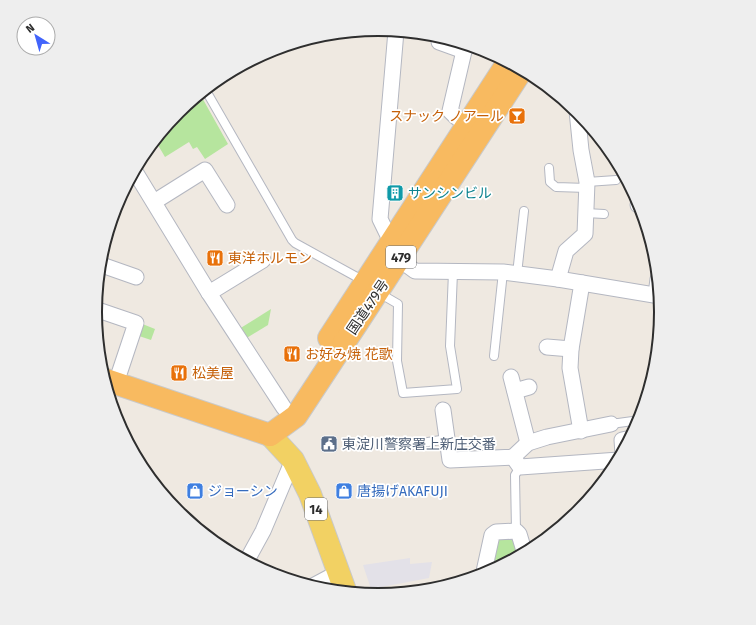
<svg xmlns="http://www.w3.org/2000/svg" width="756" height="625" font-family="'Fira Sans','Noto Sans JP',sans-serif">
<style>
.industrial{fill:#e3e1e8}
.green{fill:#b6e59e}
.lines{fill:none;stroke-linecap:round;stroke-linejoin:round}
.service-casing{stroke:#b4b7c1;stroke-width:10}
.minor-casing{stroke:#b4b7c1;stroke-width:17}
.primary-casing{stroke:#c9c9c9;stroke-width:24}
.trunk-casing{stroke:#c9c9c9;stroke-width:24}
.service{stroke:#fff;stroke-width:8}
.minor{stroke:#fff;stroke-width:15}
.primary{stroke:#f2d163;stroke-width:22}
.trunk{stroke:#f8ba60;stroke-width:22}
.labels{text-anchor:middle;dominant-baseline:central;stroke-width:3.5;stroke-linejoin:round;paint-order:stroke}
.shield{fill:#fff;stroke:#6d6d6d;stroke-width:1}
.shield-label{font-size:13px;font-weight:bold;fill:#2e2e2e}
.food-label{font-size:14px;fill:#c56008;stroke:#fff;text-anchor:start}
.culture-label{font-size:14px;fill:#0d838f;stroke:#fff;text-anchor:start}
.street-label{font-size:14px;fill:#2e2e2e;stroke:#fff}
.service-label{font-size:14px;fill:#4e5e75;stroke:#fff;text-anchor:start}
.shop-label{font-size:14px;fill:#366cbe;stroke:#fff;text-anchor:start}
.rim{fill:none;stroke:#2e2e2e;stroke-width:2}
</style>
<rect width="100%" height="100%" fill="#efe9e1"/>
<polygon class="industrial" points="410,558 410,564 432,562 429,578 371,589 363,565"/>
<g class="green">
<polygon points="200,94 228,144 205,159 197,147 193,149 189,142 165,157 155,140 178,112"/>
<polygon points="271,309 268,325 245,339 239,329"/>
<polygon points="140,323 155,329 151,340 136,335"/>
<polygon points="514,534 523,555 487,574 495,537"/>
</g>
<g class="lines">
<g class="service-casing">
<g id="service">
<polyline points="205,89 292,240 295,243 364,281"/>
<polyline points="549,168 550,182 556,187 587,188"/>
<polyline points="587,182 616,180"/>
<polyline points="586,213 604,214"/>
<polyline points="517,274 524,211"/>
<polyline points="379,293 398,304 397,361 403,393 457,389 450,346 453,272"/>
<polyline points="494,356 503,272"/>
<polyline points="611,424 640,420"/>
<polyline points="409,445 447,439"/>
<polyline points="516,531 515,475 520,467"/>
</g>
</g>
<g class="minor-casing">
<g id="minor">
<polyline points="396,31 380,219 400,260 415,271 503,272 558,279 660,296"/>
<polyline points="440,36 439,42 464,51"/>
<polyline points="467,124 456,117 450,111 464,51 468,45"/>
<polyline points="134,170 209,293 284,408"/>
<polyline points="154,202 205,170 227,205"/>
<polyline points="638,205 640,205"/>
<polyline points="99,264 136,277"/>
<polyline points="558,279 566,251 585,234 587,182 581,150 577,111"/>
<polyline points="209,293 263,260"/>
<polyline points="656,295 658,279"/>
<polyline points="95,309 136,323 116,383"/>
<polyline points="547,347 571,349"/>
<polyline points="511,377 528,443"/>
<polyline points="515,391 529,387"/>
<polyline points="443,410 450,460 513,457 528,443 547,437 611,424"/>
<polyline points="581,431 570,368 571,349 582,283"/>
<polyline points="623,454 622,440 631,438"/>
<polyline points="513,457 520,467 619,460"/>
<polyline points="246,562 263,531 293,460"/>
<polyline points="483,576 492,535 496,532 516,531 519,534 525,554"/>
<polyline points="311,587 339,572"/>
</g>
</g>
<g class="primary-casing">
<polyline id="primary" points="270,435 293,460 310,494 346,593"/>
</g>
<g class="trunk-casing">
<g id="trunk">
<polyline points="329,338 508,62"/>
<polyline points="103,379 270,435"/>
<path d="M270 435 296 416 302 407C376 295 449 182 522 70"/>
</g>
</g>
<use href="#service" class="service"/>
<use href="#minor" class="minor"/>
<use href="#primary" class="primary"/>
<use href="#trunk" class="trunk"/>
</g>
<defs>
<g id="bar-square" transform="scale(0.9)"><rect x="-9" y="-9" width="18" height="18" rx="4" fill="#e8710a" stroke="#fff"/><path d="M-6-5H6L.8 .8V4.5H3.5V6h-7V4.5H-.8V.8Z" fill="#fff"/></g>
<g id="building-square" transform="scale(0.9)"><rect x="-9" y="-9" width="18" height="18" rx="4" fill="#0f9aa8" stroke="#fff"/><path d="M-4-6H4V6H1V3H-1V6H-4ZM-2.5-4.3h1.7v1.8h-1.7ZM.8-4.3h1.7v1.8H.8ZM-2.5-1h1.7V.8h-1.7ZM.8-1h1.7V.8H.8Z" fill="#fff"/></g>
<g id="restaurant-square" transform="scale(0.9)"><rect x="-9" y="-9" width="18" height="18" rx="4" fill="#e8710a" stroke="#fff"/><path d="M-5-6h1v4h1v-4h1v4h1v-4h1v5L-1.5 .5V6h-2V.5L-5-1ZM5-6V6H3V1.5H1.5Q1.5-4 5-6Z" fill="#fff"/></g>
<g id="civic-square" transform="scale(0.9)"><rect x="-9" y="-9" width="18" height="18" rx="4" fill="#5c6f8a" stroke="#fff"/><path d="M-.6-6.5H3V-4.5H.6V-3L4-1V1h2V6H-6V1h2V-1L-.6-3ZM-1.2 2.5V6h2.4V2.5Z" fill="#fff"/></g>
<g id="shop-square" transform="scale(0.9)"><rect x="-9" y="-9" width="18" height="18" rx="4" fill="#3f7fe0" stroke="#fff"/><path d="M-5-2.5h2.3a2.7 3.5 0 0 1 5.4 0H5L5.5 6h-11ZM-1.5-2.5h3a1.5 2.3 0 0 0-3 0Z" fill="#fff"/></g>
</defs>
<g fill-rule="evenodd">
<use href="#bar-square" x="517" y="116"/>
<use href="#building-square" x="395" y="193"/>
<use href="#restaurant-square" x="215" y="258"/>
<use href="#restaurant-square" x="292" y="354"/>
<use href="#restaurant-square" x="179" y="373"/>
<use href="#civic-square" x="329" y="444"/>
<use href="#shop-square" x="195" y="491"/>
<use href="#shop-square" x="344" y="491"/>
</g>
<g class="labels">
<g class="shield">
<rect x="386" y="246" width="30" height="22" rx="3"/>
<rect x="305" y="498" width="22" height="22" rx="3"/>
</g>
<g class="shield-label">
<text x="401" y="257">479</text>
<text x="316" y="509">14</text>
</g>
<g class="food-label">
<text x="504" y="116" text-anchor="end">スナック ノアール</text>
<text x="228" y="258">東洋ホルモン</text>
<text x="305" y="354">お好み焼 花歌</text>
<text x="192" y="373">松美屋</text>
</g>
<g class="culture-label">
<text x="408" y="193">サンシンビル</text>
</g>
<g class="street-label">
<text transform="translate(368 307) rotate(-56)">国道479号</text>
</g>
<g class="service-label">
<text x="342" y="444">東淀川警察署上新庄交番</text>
</g>
<g class="shop-label">
<text x="208" y="491">ジョーシン</text>
<text x="357" y="491">唐揚げAKAFUJI</text>
</g>
</g>
<path d="M0 0H756V625H0ZM102 312a276 276 0 1 1 552 0a276 276 0 1 1-552 0Z" fill="#eee" fill-rule="evenodd"/>
<path class="rim" d="M102 312a276 276 0 1 1 552 0a276 276 0 1 1-552 0Z"/>
<g transform="translate(36 36) rotate(323)"><circle r="19" fill="#ffffff" stroke="#ababab"/>
<path d="M0-3L7 15L0 10L-7 15Z" fill="#4264fb"/>
<text y="-6" font-size="11" font-weight="bold" text-anchor="middle" fill="#2e2e2e">N</text>
</g>
</svg>
